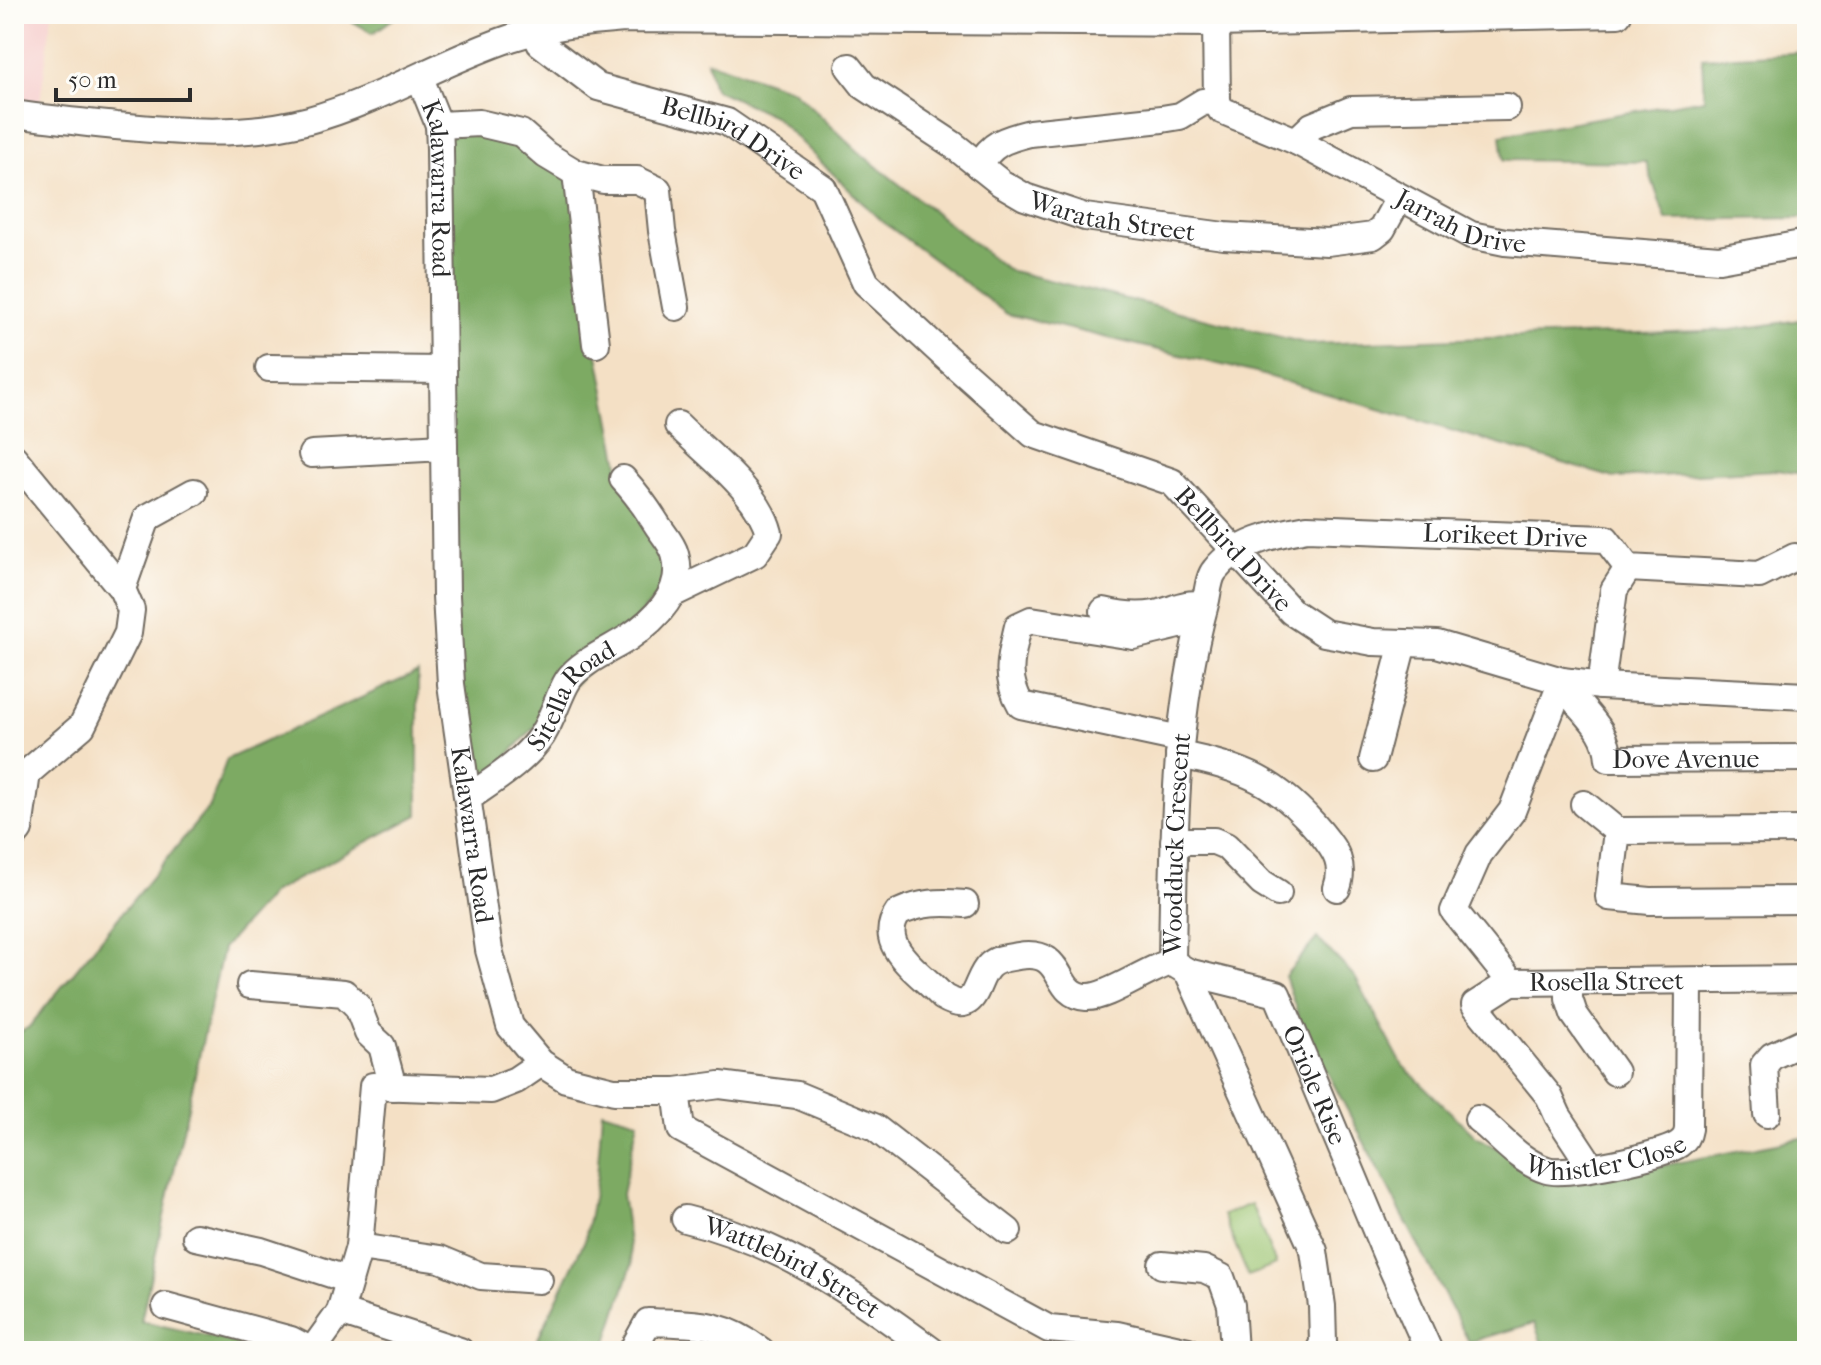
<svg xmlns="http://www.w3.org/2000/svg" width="1821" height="1365" font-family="'IM FELL French Canon',serif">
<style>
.built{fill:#f7d0cf}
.green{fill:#9cc572;stroke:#64784e;stroke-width:2}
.forest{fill:#7daa64;stroke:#546a48;stroke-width:2}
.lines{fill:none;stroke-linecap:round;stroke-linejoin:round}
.minor-casing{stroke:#716a61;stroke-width:30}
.minor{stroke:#fff;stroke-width:26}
.labels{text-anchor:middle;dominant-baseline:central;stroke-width:8;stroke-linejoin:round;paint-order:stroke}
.street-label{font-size:26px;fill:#2b2b2b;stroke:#fdfcf7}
</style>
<rect width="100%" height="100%" fill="#fdfcf7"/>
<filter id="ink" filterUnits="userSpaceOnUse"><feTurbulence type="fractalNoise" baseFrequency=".0125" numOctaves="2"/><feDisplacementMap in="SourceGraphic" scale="16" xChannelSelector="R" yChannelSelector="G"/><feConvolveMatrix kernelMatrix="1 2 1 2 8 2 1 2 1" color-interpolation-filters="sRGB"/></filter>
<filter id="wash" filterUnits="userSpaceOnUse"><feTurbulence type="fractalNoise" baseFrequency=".006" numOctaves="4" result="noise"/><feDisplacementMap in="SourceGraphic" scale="32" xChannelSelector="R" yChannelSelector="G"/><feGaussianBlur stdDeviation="1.8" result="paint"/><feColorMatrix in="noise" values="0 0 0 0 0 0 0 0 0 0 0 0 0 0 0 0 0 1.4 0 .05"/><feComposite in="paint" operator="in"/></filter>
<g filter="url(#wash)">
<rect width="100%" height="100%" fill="#f4e0c5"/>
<polygon class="built" points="14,14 52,14 38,117 14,114"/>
<polygon class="green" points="1251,1204 1276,1265 1248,1276 1223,1215"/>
<g class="forest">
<polygon points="339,14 400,14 373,33"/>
<polygon points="1807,52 1807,218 1666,220 1646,162 1504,160 1501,135 1704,99 1702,58"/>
<polygon points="707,61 793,90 861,154 1008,270 1309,344 1731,330 1807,319 1807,475 1778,470 1614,478 1256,373 1007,314 879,219 774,116 714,89"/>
<polygon points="479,123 576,173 596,344 623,485 678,574 468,798 451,684 439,125"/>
<polygon points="418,672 418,815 273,892 223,948 141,1321 273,1351 14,1351 14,1036 29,1027 210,806 227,759"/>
<polygon points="1317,938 1355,977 1403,1066 1476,1137 1565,1185 1807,1137 1807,1351 1545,1351 1534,1323 1469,1342 1299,1018 1285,976"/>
<polygon points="602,1111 638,1121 622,1194 632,1264 604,1351 532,1351 585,1240 597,1177"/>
</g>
</g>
<g filter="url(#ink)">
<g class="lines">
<g class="minor-casing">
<g id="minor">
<path id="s1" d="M1216 23 1217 101 1221 110 1296 141 1471 235 1505 242 1719 259 1807 243"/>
<path id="s2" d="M536 30 540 43 598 87 727 122 823 188 866 283 946 357 1033 434 1172 482 1292 612 1324 633 1373 642 1437 644 1562 681 1601 686 1807 696"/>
<path id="s3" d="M849 67 864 86 952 144 1001 183 1025 197 1085 217 1224 236 1327 242 1373 236 1382 229 1399 198"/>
<path id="s4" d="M420 78 439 125 440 149 446 596 451 684 489 950 510 1026 541 1063 566 1079 614 1091H676L720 1085 797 1095 874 1127 1008 1231"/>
<path d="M14 114C48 119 82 122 116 126 182 132 244 137 309 120 379 101 442 61 511 38 548 26 586 22 624 19L1216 23 1618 14"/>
<polyline points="439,125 479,123 521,133 546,155 576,173 603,180 637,180 658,190 662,231 676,307"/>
<polyline points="1296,141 1312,126 1351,110 1507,107"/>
<path d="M979 166C991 143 1006 139 1030 133L1162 119 1180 116 1203 102 1217 101"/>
<polyline points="576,173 596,344"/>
<polyline points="269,368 443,370"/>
<polyline points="312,454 444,447"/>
<polyline points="14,458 122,589"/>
<path d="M674 593 755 554 769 533C759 492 707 454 678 425"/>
<path d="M1104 611C1120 615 1138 617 1155 614 1176 610 1180 602 1204 605"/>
<path id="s5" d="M1562 681 1512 811 1479 854 1454 911 1511 982 1807 979"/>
<path id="s6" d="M1571 682 1570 694C1587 716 1607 730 1609 759L1807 758"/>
<polyline points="1601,686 1614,590 1628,568"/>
<path d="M1180 739 1021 705C1004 676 1011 657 1018 626L1031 620 1133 636 1200 620"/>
<path d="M1179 755C1243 767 1278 781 1321 833 1336 851 1345 865 1337 888"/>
<polyline points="1373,759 1403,643"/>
<path id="s7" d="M468 798C495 779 523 763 542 735 553 718 558 696 568 680 579 663 611 649 628 638 656 619 686 590 675 554 672 543 662 533 656 523 646 507 636 493 623 479"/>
<polyline points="1584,804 1617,831"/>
<polyline points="1807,830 1617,831 1609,897 1650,901 1807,900"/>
<polyline points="14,836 19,830 27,773 82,726 128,633 131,610 122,589 147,518 194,492"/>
<polyline points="1174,841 1214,841 1226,846 1262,883 1278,893"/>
<path d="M965 904C940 902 921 902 898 913 874 947 923 974 943 997 978 1018 974 980 989 966 997 958 1008 958 1018 956 1068 948 1051 995 1086 997 1106 999 1148 968 1172 962"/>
<path id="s8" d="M1172 962C1174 843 1173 720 1205 604 1208 594 1208 578 1215 570 1237 542 1275 534 1307 528L1606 539 1628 568 1759 575 1795 557 1807 561"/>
<polyline points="1178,966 1188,972 1314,1251 1322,1306 1323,1343 1319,1351"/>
<path id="s9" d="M1188 972 1277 994 1388 1259 1429 1351"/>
<polyline points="1511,982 1475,1005 1549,1096 1558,1116 1585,1157 1587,1168"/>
<polyline points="1569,982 1569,999 1574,1014 1615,1072"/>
<polyline points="250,985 344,993 358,1007 368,1033 382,1046 393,1087"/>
<polyline points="676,1091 681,1129 1049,1329 1117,1335 1188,1351"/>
<polyline points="1767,1114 1764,1065 1772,1056 1807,1040"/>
<path id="s10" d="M1478 1119C1501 1137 1518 1161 1547 1170 1566 1176 1662 1156 1679 1144 1685 1140 1687 1136 1688 1129L1689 981"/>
<path id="s11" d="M685 1219C781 1242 854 1293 932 1351"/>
<polyline points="196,1237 261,1251 349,1280"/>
<polyline points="359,1247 440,1259 481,1276 539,1280"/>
<polyline points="1162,1265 1204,1269 1221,1277 1231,1305 1234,1351"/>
<polyline points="166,1306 291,1340 312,1351"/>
<polyline points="340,1312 460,1351"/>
<polyline points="312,1351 340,1312 359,1247 373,1086 491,1090 516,1080 541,1063"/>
<path d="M632 1351 648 1322C696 1324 722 1321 761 1351"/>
</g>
</g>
<use href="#minor" class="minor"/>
</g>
</g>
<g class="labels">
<g class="street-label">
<text stroke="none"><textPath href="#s2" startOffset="232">Bellbird Drive</textPath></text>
<text stroke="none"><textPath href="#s4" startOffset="114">Kalawarra Road</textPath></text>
<text stroke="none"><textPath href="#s3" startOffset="310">Waratah Street</textPath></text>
<text stroke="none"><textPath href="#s1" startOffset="354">Jarrah Drive</textPath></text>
<text stroke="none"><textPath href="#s8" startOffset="698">Lorikeet Drive</textPath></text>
<text stroke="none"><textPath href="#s2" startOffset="904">Bellbird Drive</textPath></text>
<text stroke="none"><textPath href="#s7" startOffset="148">Sitella Road</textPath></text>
<text stroke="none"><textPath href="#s6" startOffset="166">Dove Avenue</textPath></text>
<text stroke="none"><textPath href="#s4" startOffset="762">Kalawarra Road</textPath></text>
<text stroke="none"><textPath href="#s8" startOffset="118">Woodduck Crescent</textPath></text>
<text stroke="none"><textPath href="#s5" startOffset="442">Rosella Street</textPath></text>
<text stroke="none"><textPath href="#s9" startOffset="190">Oriole Rise</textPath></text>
<text stroke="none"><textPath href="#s10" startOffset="146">Whistler Close</textPath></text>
<text stroke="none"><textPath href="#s11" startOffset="118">Wattlebird Street</textPath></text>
</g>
</g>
<rect width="1821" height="1365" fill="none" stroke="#fdfcf7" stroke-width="48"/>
<path d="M56 88v12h134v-12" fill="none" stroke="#2b2b2b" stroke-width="4"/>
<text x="68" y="88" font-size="24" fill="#2b2b2b" stroke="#fdfcf7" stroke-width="6" paint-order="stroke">50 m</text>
</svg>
